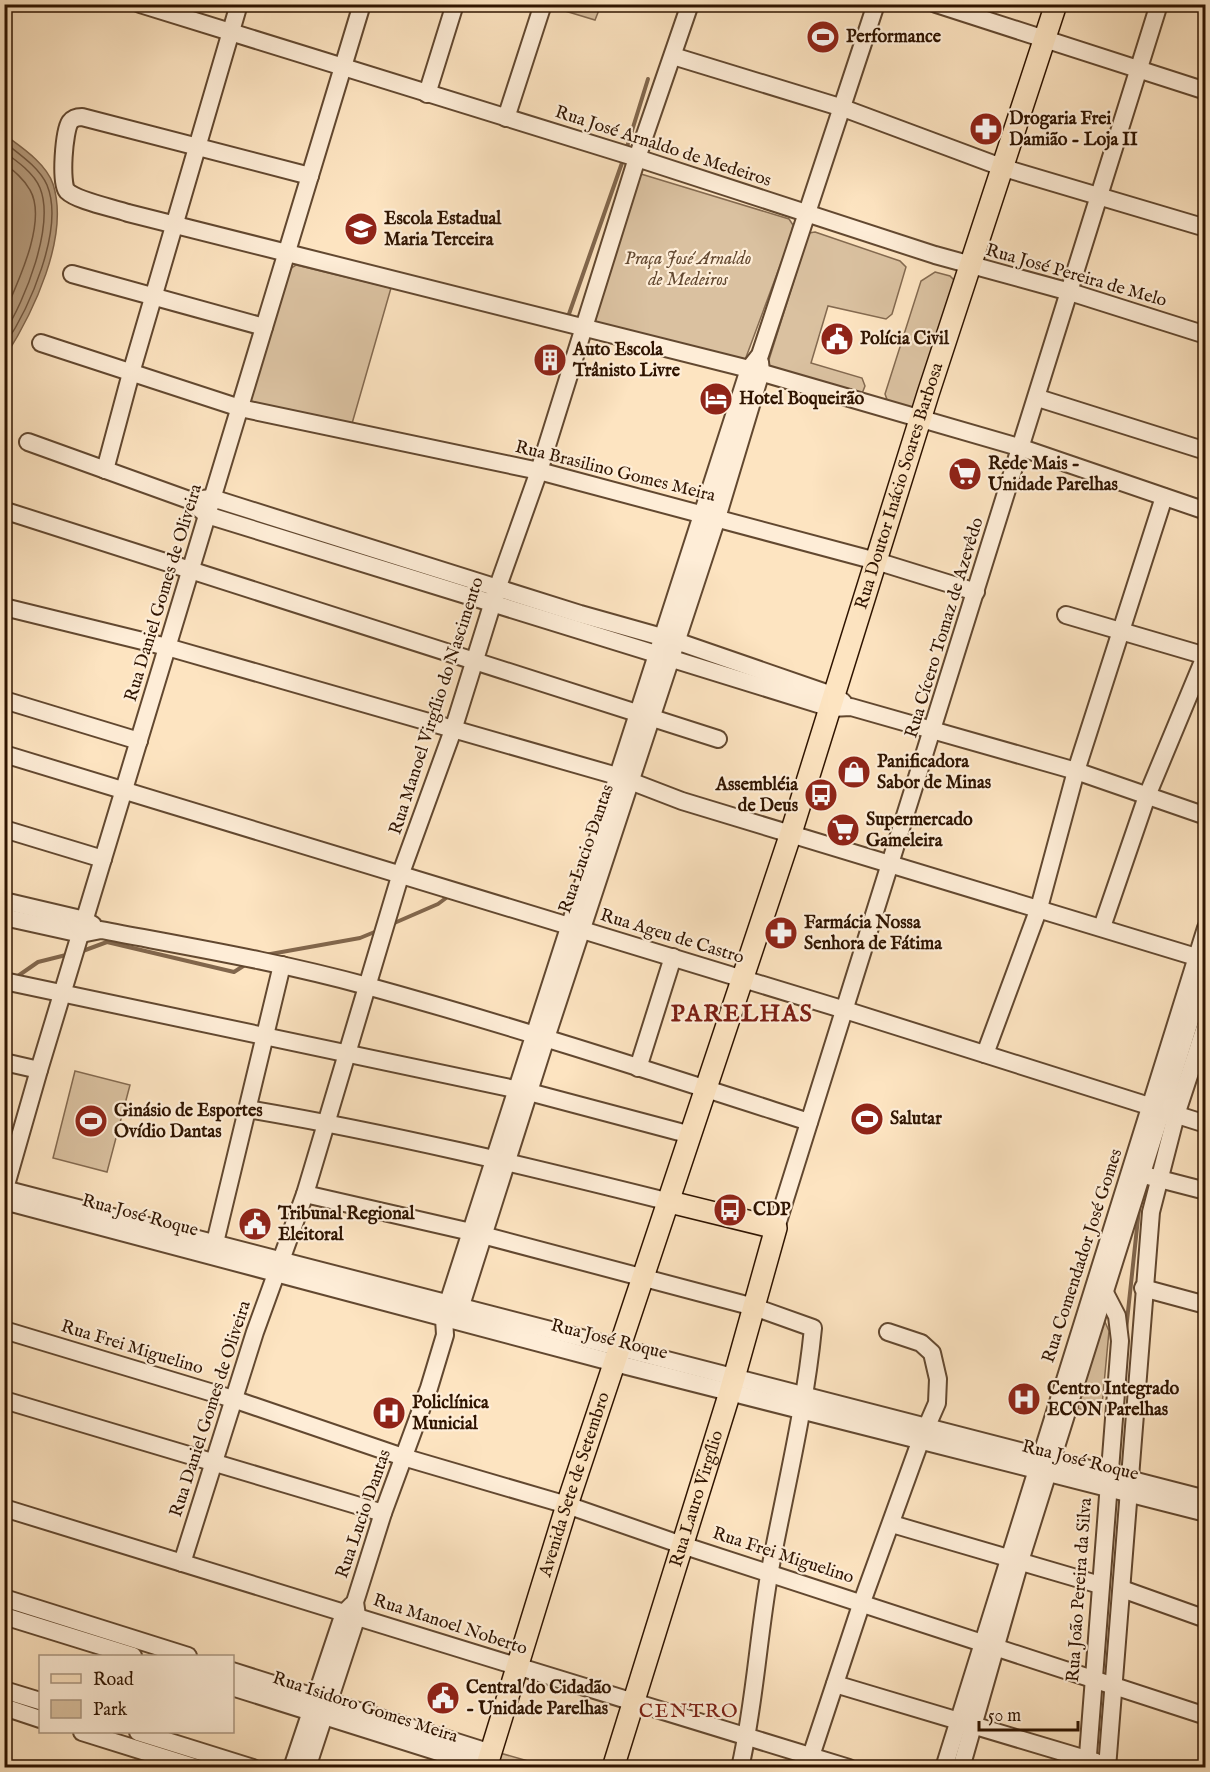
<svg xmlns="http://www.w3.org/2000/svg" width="1210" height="1772" font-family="'IM FELL English',serif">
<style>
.green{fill:#dac1a0;stroke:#846a50;stroke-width:1.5}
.water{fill:#b79d7f;stroke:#81664c;stroke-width:1.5}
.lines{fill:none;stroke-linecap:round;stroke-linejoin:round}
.shore{stroke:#735840;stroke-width:1.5}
.stream{stroke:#81664c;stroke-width:4}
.minor-casing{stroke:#624830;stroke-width:20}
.major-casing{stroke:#2f1400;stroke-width:24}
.minor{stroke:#feedd7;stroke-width:16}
.major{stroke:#fde4c1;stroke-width:21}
.labels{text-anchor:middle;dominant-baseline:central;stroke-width:4.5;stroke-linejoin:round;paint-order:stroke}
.poi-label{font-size:18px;font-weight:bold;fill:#2f1400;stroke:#feedd7;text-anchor:start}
.street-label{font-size:18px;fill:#2f1400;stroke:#feedd7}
.park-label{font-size:18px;font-style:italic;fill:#624830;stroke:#feedd7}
.neighbourhood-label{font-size:20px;letter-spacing:1.5px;fill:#7a1f14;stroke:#feedd7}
.district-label{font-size:24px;font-weight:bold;letter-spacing:1.5px;fill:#7a1f14;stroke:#feedd7}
</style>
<rect width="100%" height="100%" fill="#fde4c1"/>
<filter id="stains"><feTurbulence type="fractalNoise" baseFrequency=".00333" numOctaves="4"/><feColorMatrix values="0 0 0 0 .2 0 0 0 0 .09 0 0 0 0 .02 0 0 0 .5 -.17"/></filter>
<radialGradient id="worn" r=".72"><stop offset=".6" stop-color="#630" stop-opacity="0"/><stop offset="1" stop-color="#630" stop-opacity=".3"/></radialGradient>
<g class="green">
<polygon points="556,5 556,4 601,5 595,20 555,8"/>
<polygon points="641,174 789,219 793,225 791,236 745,360 595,324 589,314 634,178"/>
<polygon points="815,232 900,261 906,267 892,314 886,319 828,306 811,363 862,378 865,386 861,396 767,366 809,233"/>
<polygon points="296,265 391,288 351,427 250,401 288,270"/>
<polygon points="935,272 950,276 956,282 915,411 889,405 885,394 921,281"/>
<polygon points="75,1071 130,1085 107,1172 53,1158"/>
<polygon points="1097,1322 1105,1322 1109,1331 1101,1416 1072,1406"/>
<polygon points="493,1751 549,1767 495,1767"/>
</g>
<path class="water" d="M5 135C21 147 46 163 53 184 70 237 33 313 5 357Z"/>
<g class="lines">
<g class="shore">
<path d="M4 142C19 154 39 167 47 185 65 229 29 309 4 346"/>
<path d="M4 152C17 161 34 173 40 188 55 225 25 301 4 333"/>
<path d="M4 163C14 171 24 179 30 190 48 221 17 284 4 314"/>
</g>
<g class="stream">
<polyline points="626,150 648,79"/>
<polyline points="569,314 623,160"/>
<polyline points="392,924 438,904 450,895"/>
<polyline points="80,952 107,942 234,972 248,963"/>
<polyline points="265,955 360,938 377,931"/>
<polyline points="15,978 38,962 70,954"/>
<polyline points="1126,1330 1139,1209"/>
</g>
<g class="minor-casing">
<g id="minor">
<polyline points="140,4 637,158 935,255 1070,292 1206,335"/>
<polyline points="936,4 1206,91"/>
<polyline points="673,56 843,108 1004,168 1206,228"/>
<polyline points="427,94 455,4"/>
<polyline points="506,118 543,4"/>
<path d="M310 176 82 117C77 117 73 118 70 122 64 131 60 183 67 191 77 201 114 208 128 213L749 369 1022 448 1206 511"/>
<polyline points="72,274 264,327"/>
<polyline points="41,343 240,408 539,471 876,561 976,592"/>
<polyline points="1038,398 1206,451"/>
<polyline points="28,442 189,500 207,515 831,708 851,707 1076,771 1206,816"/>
<polyline points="105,470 131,373 239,4"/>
<polyline points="202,499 212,498 580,614 676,641 835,696 843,702"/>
<polyline points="6,511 718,739"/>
<polyline points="4,607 167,647 617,776 682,801 1206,960"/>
<polyline points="1066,615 1206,656"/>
<polyline points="4,700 139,741"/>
<polyline points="4,754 845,1010 1206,1124"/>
<polyline points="4,829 103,859"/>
<polyline points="4,901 85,920 93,925"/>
<path d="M4 917 81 934 101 930C190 947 280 962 367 986 516 1027 663 1075 809 1122"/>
<polyline points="1102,927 1147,796 1206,654"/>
<polyline points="4,981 529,1092 691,1135"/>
<polyline points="985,1054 1039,908 1076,771 1164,497"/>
<polyline points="4,1062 39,1070"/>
<polyline points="638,1068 673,957"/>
<path d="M248 1109C390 1133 530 1167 670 1202"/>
<polyline points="1148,1176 1206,1191"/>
<polyline points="4,1189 1206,1499"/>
<polyline points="4,1192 39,1070 362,4"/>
<path d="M305 1194 471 1232 754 1307 813 1328C805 1410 785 1490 770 1570 758 1636 755 1703 740 1768"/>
<polyline points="4,1201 615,1363 1206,1513"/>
<polyline points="776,1228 1159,4"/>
<polyline points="212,1255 282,965"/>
<polyline points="1143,1288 1206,1305"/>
<polyline points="458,1315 546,1038 717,518 761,372 760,362"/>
<polyline points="4,1330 233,1399 403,1457 567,1505 682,1545 1206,1716"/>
<polyline points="4,1400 383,1513"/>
<path d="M4 1508C286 1595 567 1682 849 1768"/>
<polyline points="892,1524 1100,1585"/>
<polyline points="182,1563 255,1332 305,1194 401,873 453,730 497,589 539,471 637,158 690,4"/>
<polyline points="1122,1589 1206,1619"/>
<polyline points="4,1598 188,1656"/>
<polyline points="4,1616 133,1656"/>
<polyline points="232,1671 491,1753"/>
<polyline points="835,1684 1096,1762"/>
<polyline points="232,1687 486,1767"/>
<polyline points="4,1690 40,1701"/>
<polyline points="4,1707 40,1719"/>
<polyline points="82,1732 197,1768"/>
<polyline points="138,1732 253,1768"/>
<polyline points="811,1756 862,1602 920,1442 937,1403 938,1379 932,1353 921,1343 888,1332"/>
<polyline points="292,1768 344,1613 352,1605"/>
<polyline points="307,1768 357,1616 355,1602 383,1513 429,1388 445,1335 444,1318 448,1303 749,369 760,355 876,4"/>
<polyline points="944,1768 1206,928"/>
<polyline points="961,1768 1021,1558 1206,970"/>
<polyline points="1087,1768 1120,1341 1117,1316 1102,1287"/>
<polyline points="1107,1768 1151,1212 1176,1115 1206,1024"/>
</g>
</g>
<g class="major-casing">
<g id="major">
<path id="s1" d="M486 1768 567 1505 791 833 928 394 1056 4"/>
<path id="s2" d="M613 1768 730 1392 776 1228 670 1202"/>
</g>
</g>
<use href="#minor" class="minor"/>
<use href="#major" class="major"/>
</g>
<defs>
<g id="stadium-disc" transform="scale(1.725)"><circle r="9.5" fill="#8f2418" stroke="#feedd7"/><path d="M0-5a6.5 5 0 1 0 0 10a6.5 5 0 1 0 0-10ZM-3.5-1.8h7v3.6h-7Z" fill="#fff"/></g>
<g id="pharmacy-disc" transform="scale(1.725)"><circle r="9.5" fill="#8f2418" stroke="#feedd7"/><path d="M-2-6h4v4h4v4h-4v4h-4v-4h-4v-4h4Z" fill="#fff"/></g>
<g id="school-disc" transform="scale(1.725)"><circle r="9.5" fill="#8f2418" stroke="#feedd7"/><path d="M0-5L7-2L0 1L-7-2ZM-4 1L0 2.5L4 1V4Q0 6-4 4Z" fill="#fff"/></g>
<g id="civic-disc" transform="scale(1.725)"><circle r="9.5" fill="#8f2418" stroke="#feedd7"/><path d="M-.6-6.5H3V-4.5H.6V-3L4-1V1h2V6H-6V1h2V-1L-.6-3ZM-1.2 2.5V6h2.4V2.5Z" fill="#fff"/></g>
<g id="building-disc" transform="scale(1.725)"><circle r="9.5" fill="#8f2418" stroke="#feedd7"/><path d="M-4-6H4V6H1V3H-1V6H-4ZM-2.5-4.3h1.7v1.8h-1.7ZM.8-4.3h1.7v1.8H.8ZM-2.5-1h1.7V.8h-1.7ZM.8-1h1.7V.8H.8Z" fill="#fff"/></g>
<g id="hotel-disc" transform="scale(1.725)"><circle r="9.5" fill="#8f2418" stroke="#feedd7"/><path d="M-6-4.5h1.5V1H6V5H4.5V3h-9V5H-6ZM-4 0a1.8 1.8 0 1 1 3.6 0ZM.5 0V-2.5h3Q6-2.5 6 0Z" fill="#fff"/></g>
<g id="supermarket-disc" transform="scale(1.725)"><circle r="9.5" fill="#8f2418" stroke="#feedd7"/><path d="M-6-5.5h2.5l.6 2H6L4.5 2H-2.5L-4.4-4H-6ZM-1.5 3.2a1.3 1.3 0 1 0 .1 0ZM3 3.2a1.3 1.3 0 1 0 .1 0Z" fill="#fff"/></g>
<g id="shop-disc" transform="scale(1.725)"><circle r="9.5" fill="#8f2418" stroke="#feedd7"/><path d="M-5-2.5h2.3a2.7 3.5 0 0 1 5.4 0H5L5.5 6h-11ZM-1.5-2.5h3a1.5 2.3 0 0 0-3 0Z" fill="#fff"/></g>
<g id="bus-disc" transform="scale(1.725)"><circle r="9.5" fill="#8f2418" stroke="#feedd7"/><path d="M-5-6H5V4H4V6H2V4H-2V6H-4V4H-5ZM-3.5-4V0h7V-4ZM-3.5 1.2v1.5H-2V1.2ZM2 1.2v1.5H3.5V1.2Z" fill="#fff"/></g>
<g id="hospital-disc" transform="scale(1.725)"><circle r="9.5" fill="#8f2418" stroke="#feedd7"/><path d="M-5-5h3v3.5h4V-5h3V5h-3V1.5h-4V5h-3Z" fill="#fff"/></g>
</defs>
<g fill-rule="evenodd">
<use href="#stadium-disc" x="823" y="37"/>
<use href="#pharmacy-disc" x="986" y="129"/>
<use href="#school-disc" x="361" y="229"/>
<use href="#civic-disc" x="837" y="339"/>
<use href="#building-disc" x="550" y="360"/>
<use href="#hotel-disc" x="716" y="399"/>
<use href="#supermarket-disc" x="965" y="474"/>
<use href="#shop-disc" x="854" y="772"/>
<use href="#bus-disc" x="821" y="795"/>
<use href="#supermarket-disc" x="843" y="830"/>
<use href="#pharmacy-disc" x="781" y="933"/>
<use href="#stadium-disc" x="867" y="1119"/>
<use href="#stadium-disc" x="91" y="1121"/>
<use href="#bus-disc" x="730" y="1210"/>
<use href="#civic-disc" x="255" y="1224"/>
<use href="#hospital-disc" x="1024" y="1399"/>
<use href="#hospital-disc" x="389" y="1413"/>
<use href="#civic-disc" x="443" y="1698"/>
</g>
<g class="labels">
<g class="poi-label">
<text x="846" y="37">Performance</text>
<text x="1009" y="119">Drogaria Frei<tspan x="1009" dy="21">Damião - Loja II</tspan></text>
<text x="384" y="219">Escola Estadual<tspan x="384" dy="21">Maria Terceira</tspan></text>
<text x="860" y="339">Polícia Civil</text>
<text x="573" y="350">Auto Escola<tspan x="573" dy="21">Trânisto Livre</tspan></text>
<text x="739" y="399">Hotel Boqueirão</text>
<text x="988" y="464">Rede Mais -<tspan x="988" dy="21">Unidade Parelhas</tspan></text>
<text x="877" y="762">Panificadora<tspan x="877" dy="21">Sabor de Minas</tspan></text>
<text x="798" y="785" text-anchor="end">Assembléia<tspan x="798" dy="21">de Deus</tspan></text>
<text x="866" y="820">Supermercado<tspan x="866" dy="21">Gameleira</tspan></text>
<text x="804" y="923">Farmácia Nossa<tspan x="804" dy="21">Senhora de Fátima</tspan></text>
<text x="114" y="1111">Ginásio de Esportes<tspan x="114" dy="21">Ovídio Dantas</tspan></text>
<text x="890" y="1119">Salutar</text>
<text x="753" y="1210">CDP</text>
<text x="278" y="1214">Tribunal Regional<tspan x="278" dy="21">Eleitoral</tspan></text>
<text x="1047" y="1389">Centro Integrado<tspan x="1047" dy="21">ECON Parelhas</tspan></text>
<text x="412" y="1403">Policlínica<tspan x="412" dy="21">Municial</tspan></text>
<text x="466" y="1688">Central do Cidadão<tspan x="466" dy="21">- Unidade Parelhas</tspan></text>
</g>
<g class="street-label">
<text transform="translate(663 147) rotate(18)">Rua José Arnaldo de Medeiros</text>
<text transform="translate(1076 276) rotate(16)">Rua José Pereira de Melo</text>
<text transform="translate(615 472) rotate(14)">Rua Brasilino Gomes Meira</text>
<text stroke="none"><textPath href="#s1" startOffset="1347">Rua Doutor Inácio Soares Barbosa</textPath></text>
<text transform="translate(164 593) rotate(-73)">Rua Daniel Gomes de Oliveira</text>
<text transform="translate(945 628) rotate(-73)">Rua Cícero Tomaz de Azevêdo</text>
<text transform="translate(437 706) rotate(-72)">Rua Manoel Virgílio do Nascimento</text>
<text transform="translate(587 849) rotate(-71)">Rua Lucio Dantas</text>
<text transform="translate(672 937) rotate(17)">Rua Ageu de Castro</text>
<text transform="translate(140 1216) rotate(15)">Rua José Roque</text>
<text transform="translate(1083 1256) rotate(-72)">Rua Comendador José Gomes</text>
<text transform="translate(609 1340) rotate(14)">Rua José Roque</text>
<text transform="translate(132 1348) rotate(17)">Rua Frei Miguelino</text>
<text transform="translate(211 1409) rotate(-72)">Rua Daniel Gomes de Oliveira</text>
<text transform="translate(1080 1461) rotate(14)">Rua José Roque</text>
<text stroke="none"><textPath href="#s1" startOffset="297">Avenida Sete de Setembro</textPath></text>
<text stroke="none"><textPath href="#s2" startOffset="282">Rua Lauro Virgílio</textPath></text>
<text transform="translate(364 1514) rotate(-71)">Rua Lucio Dantas</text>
<text transform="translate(783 1556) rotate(18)">Rua Frei Miguelino</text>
<text transform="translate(1080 1590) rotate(-86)">Rua João Pereira da Silva</text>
<text transform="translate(450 1625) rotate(18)">Rua Manoel Noberto</text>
<text transform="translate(365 1708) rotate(18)">Rua Isidoro Gomes Meira</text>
</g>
<g class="park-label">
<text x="688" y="259">Praça José Arnaldo<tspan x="688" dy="21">de Medeiros</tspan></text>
</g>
<g class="neighbourhood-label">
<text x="689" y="1711">CENTRO</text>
</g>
<g class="district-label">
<text x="742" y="1014">PARELHAS</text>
</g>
</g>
<rect width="1210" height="1772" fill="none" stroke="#fde4c1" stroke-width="24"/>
<rect x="6" y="6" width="1198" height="1760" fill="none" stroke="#2f1400" stroke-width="3"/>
<rect x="12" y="12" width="1186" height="1748" fill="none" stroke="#2f1400" stroke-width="1.5"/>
<rect x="39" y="1655" width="195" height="78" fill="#feedd7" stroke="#ab9681" stroke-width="1.5"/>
<rect x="51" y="1674" width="30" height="9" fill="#fde4c1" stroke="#ab9681" stroke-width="1.5"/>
<text x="93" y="1685" font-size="18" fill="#2f1400">Road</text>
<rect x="51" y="1700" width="30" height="18" fill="#dac1a0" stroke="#ab9681" stroke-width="1.5"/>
<text x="93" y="1715" font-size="18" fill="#2f1400">Park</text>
<path d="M979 1721v9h99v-9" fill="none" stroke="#2f1400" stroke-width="3"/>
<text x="988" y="1721" font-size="18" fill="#2f1400" stroke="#feedd7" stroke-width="4.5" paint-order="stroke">50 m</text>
<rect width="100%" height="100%" filter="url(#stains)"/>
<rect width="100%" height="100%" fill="url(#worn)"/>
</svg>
